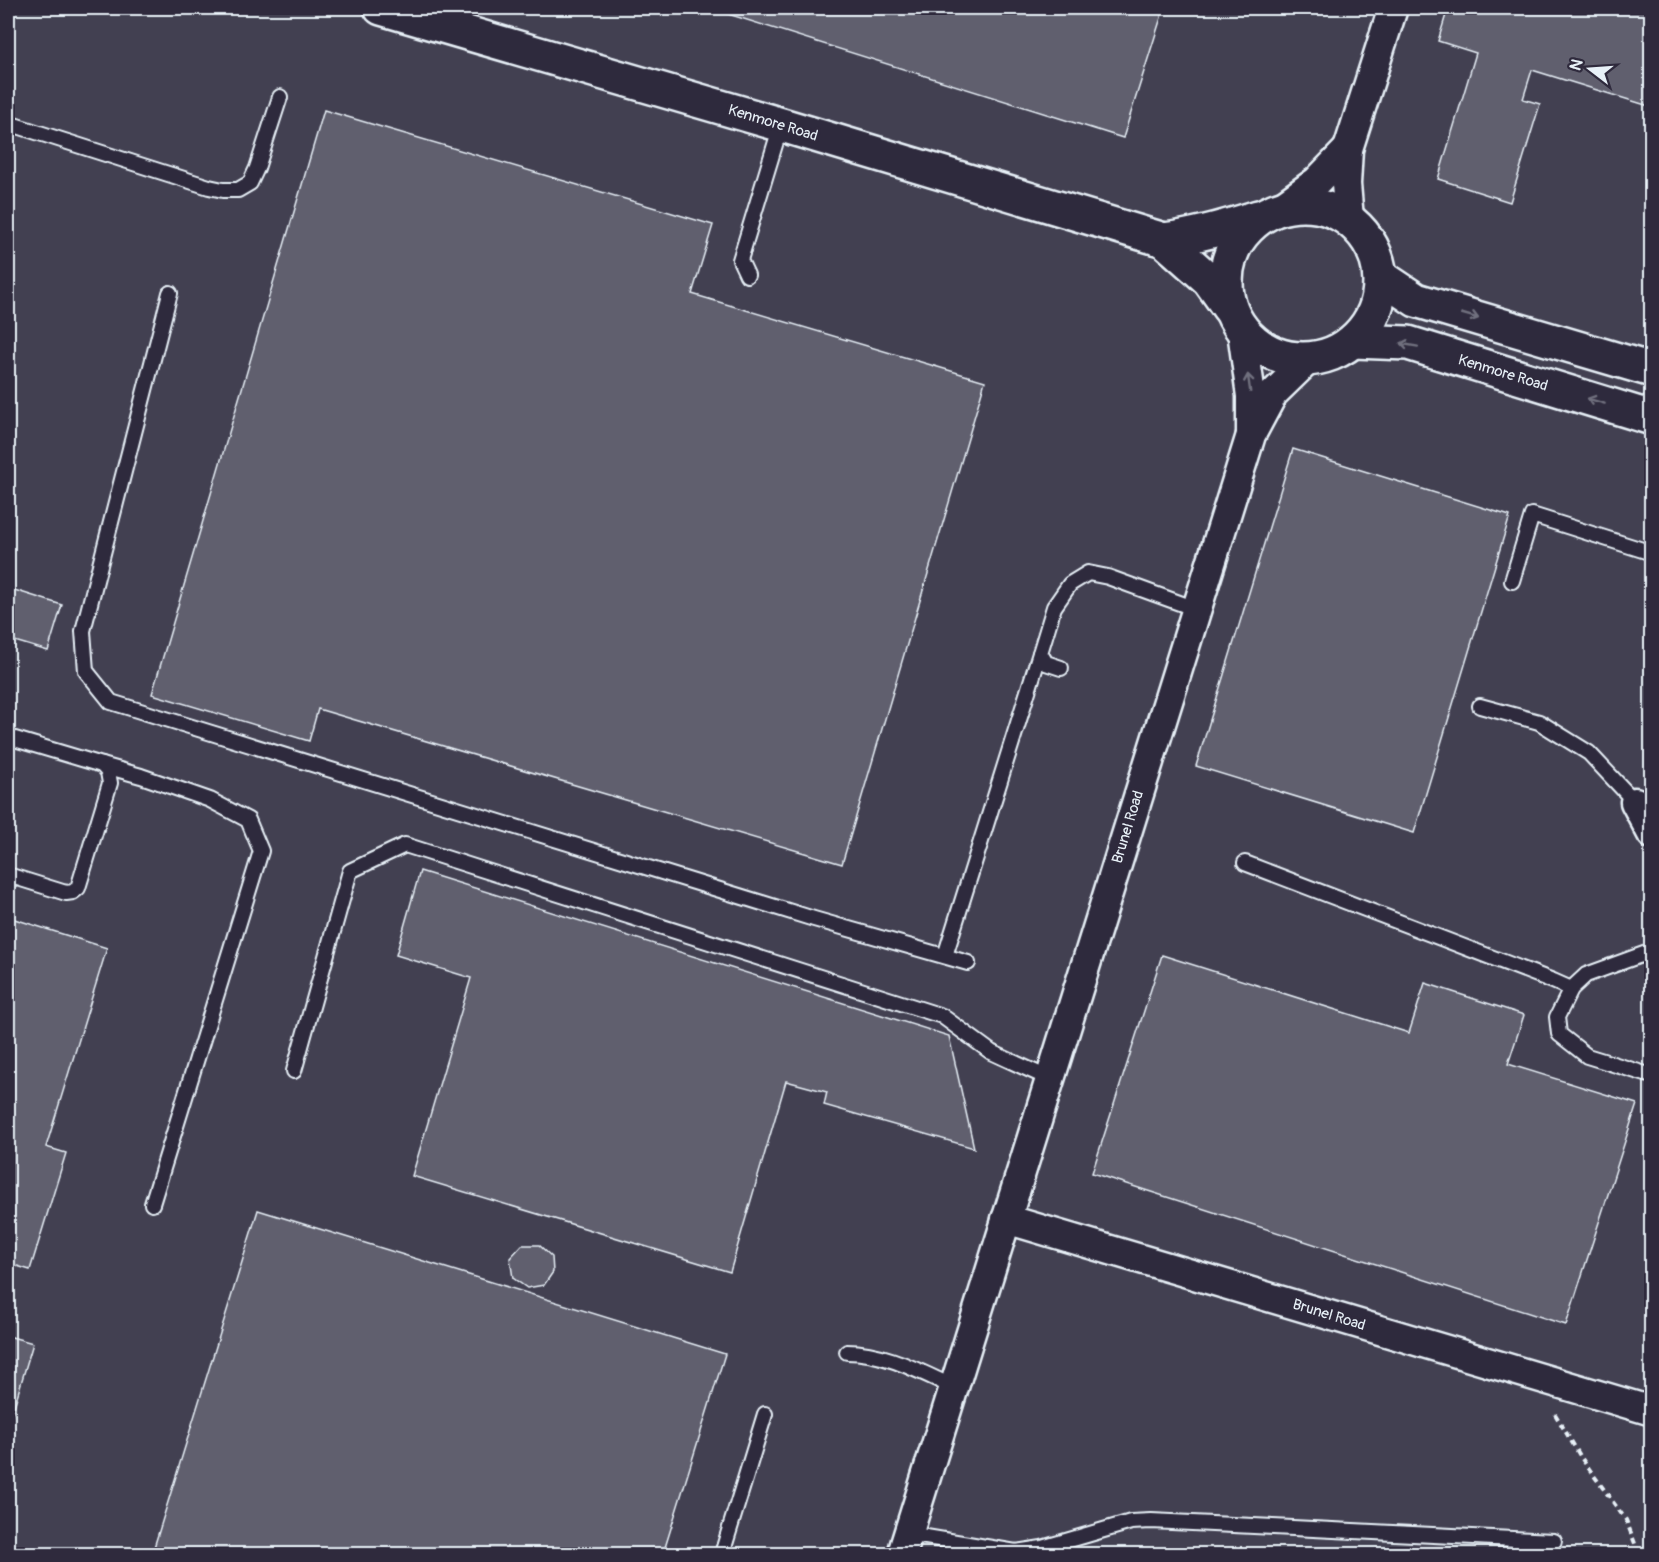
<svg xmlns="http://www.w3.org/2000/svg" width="1659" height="1562" font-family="Pangolin,sans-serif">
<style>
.built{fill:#433f51}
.building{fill:#605e6e;stroke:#e8f1f8;stroke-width:1.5}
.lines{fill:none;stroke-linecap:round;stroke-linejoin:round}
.lane-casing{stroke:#e8f1f8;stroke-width:18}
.street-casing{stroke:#e8f1f8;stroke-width:33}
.secondary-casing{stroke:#e8f1f8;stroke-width:38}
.path{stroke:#e8f1f8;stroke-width:4;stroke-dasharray:6 4.5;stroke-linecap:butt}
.lane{stroke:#2f2a3d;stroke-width:14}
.street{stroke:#2f2a3d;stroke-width:28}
.secondary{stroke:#2f2a3d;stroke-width:33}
.oneway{stroke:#70707e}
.labels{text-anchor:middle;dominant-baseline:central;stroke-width:6;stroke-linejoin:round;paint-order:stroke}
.street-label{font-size:15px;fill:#e8f1f8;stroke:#2f2a3d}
</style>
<rect width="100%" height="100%" fill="#363244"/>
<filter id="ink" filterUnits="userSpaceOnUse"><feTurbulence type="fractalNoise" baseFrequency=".0167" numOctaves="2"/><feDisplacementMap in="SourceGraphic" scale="12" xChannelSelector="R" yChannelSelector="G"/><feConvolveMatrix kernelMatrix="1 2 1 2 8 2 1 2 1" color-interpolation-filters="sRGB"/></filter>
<g filter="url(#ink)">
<rect class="built" x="8" y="8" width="1643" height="1546"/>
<g class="building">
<polygon points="709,8 1164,8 1123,138"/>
<polygon points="1448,8 1652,8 1652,107 1532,70 1523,99 1540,104 1510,202 1438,179 1476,53 1438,41"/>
<polygon points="324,110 713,225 692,294 985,381 842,864 318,709 309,741 152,694"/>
<polygon points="1293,449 1510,516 1414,833 1196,766"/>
<polygon points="8,588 62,605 48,651 8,639"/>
<polygon points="420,871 949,1036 974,1148 824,1105 827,1092 786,1081 730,1272 412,1176 471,978 396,955"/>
<polygon points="8,917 107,948 46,1147 66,1153 30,1270 14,1265 8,1285"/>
<polygon points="1162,955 1409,1033 1425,983 1524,1015 1508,1064 1637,1104 1566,1325 1092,1173"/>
<polygon points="258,1210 725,1354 663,1554 152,1554"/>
<polygon points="522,1245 539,1245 552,1257 553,1272 544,1285 527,1288 513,1278 510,1258"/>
<polygon points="8,1336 33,1343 8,1427"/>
</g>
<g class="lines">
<g class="lane-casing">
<g id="lane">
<polyline points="8,123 209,187 223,190 238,190 250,183 257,168 280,97"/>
<polyline points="747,275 740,260 781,125"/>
<polyline points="170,293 83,631 86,671 111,702 814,919 968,963"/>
<polyline points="1512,581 1532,515 1652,553"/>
<polyline points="1061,668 1046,663 1040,653 1054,607 1070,584 1088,573 1108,577 1196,609"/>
<polyline points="1480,706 1539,722 1589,753 1635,802"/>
<polyline points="8,737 102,765 108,772 110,783 78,888 73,892 66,893 8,875"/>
<polyline points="102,765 141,776 210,800 248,820 261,851 152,1204"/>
<polyline points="1245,863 1553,981 1571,989"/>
<polyline points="1652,951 1586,975 1571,989 1557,1017 1559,1034 1587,1056 1652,1076"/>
<polyline points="945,956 1040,653"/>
<polyline points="294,1071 350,871 405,845 942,1016 991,1052 1050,1079"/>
<path d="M847 1352C885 1352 920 1372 954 1387"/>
<polyline points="908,1534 1016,1552 1042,1548 1131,1522 1151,1521 1554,1541"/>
<polyline points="722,1554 765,1414"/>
</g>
</g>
<g class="street-casing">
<g id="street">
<polyline points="1281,207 1317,181 1348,149"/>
<polyline points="1349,219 1346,184 1348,149 1393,8"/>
<polyline points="1242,331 1251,396 1251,433"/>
<polyline points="1635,802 1652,834"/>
<polyline points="1006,1219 1652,1411"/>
<polyline points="902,1554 1251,435 1273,394 1309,359"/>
</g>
</g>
<g class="secondary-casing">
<g id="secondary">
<polyline points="381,8 782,125 1164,240 1209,280 1229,308"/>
<circle cx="1303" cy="282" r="77"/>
<path d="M1164 240C1197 236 1227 227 1258 217"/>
<polyline points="1380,276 1416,300 1652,370"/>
<polyline points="1353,341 1408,343 1652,418"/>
</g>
</g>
<polyline class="path" points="1555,1414 1582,1459 1626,1520 1639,1554"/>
<use href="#lane" class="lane"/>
<use href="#street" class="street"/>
<use href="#secondary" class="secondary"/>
</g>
<defs><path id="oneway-shaft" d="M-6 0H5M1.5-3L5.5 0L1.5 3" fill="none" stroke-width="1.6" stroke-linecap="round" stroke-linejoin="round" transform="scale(1.5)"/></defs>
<g class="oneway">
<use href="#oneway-shaft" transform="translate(1470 316) rotate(16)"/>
<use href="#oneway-shaft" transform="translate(1409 345) rotate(-170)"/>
<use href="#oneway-shaft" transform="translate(1249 383) rotate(-98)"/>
<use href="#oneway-shaft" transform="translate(1596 401) rotate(-163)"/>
</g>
</g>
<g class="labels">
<g class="street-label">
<text transform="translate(773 123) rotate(17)">Kenmore Road</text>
<text transform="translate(1503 373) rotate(17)">Kenmore Road</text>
<text transform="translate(1128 827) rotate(-73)">Brunel Road</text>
<text transform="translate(1329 1315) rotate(17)">Brunel Road</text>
</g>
</g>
<rect width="1659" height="1562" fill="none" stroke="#2f2a3d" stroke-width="30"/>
<rect x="15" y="15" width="1629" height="1532" fill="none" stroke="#e8f1f8" stroke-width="2" filter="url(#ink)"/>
<g transform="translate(1590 69) rotate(287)" stroke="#2f2a3d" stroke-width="4.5" paint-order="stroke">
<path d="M0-4.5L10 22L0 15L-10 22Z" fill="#e8f1f8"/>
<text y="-9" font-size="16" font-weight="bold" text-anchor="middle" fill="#e8f1f8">N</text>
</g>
</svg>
